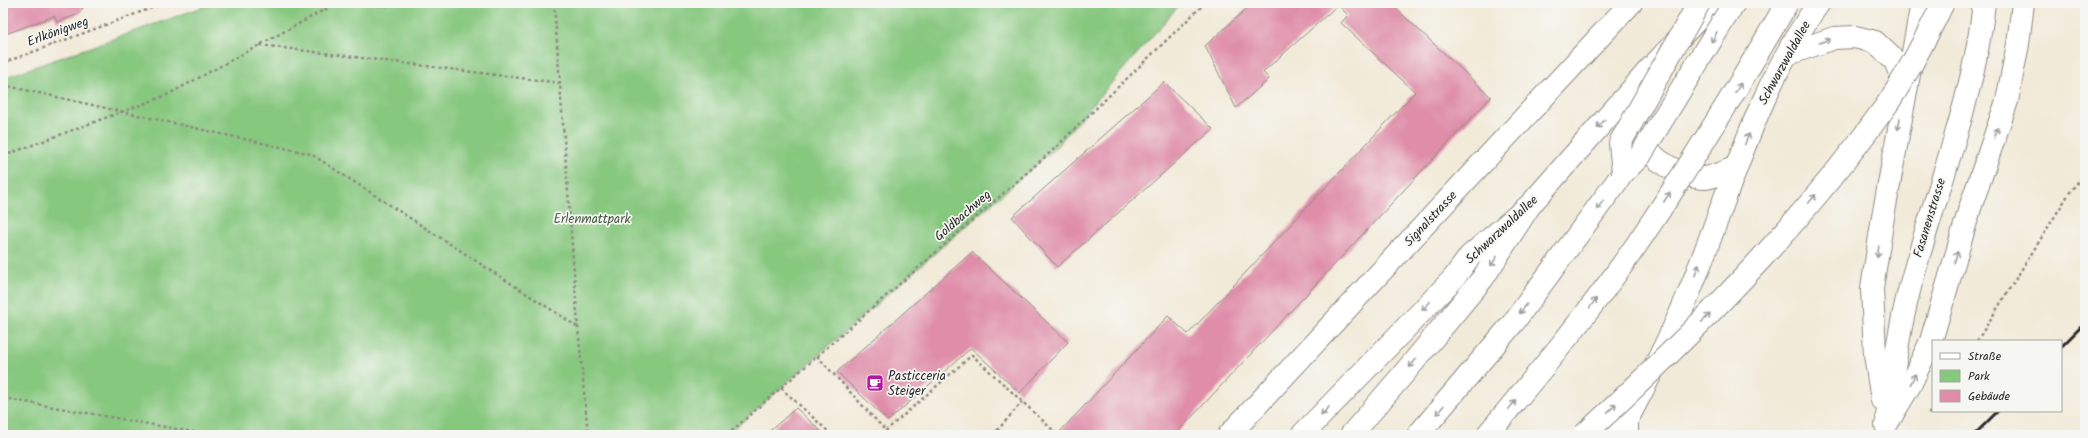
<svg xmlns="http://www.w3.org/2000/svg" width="2088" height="438" font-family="Kalam,sans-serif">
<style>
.green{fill:#87c87f;stroke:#597a55}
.building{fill:#df8da9}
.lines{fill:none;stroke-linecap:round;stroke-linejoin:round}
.street-casing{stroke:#8e8a82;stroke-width:24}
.secondary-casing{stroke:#8e8a82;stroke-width:24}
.primary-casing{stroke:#8e8a82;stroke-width:24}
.highway-casing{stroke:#8e8a82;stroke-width:24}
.path{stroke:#8e8a82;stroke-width:2.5;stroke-dasharray:3 3;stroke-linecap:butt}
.street{stroke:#fff;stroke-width:22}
.secondary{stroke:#fff;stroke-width:22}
.primary{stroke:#fff;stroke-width:22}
.highway{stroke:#fff;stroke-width:22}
.rail{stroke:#2b2b2b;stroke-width:3}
.highway-bridge-casing{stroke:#8e8a82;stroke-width:24;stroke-linecap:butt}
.highway-bridge{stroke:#fff;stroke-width:22}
.oneway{stroke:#a0a0a0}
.labels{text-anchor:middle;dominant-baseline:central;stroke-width:3.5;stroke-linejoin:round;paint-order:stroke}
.street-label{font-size:13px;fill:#2b2b2b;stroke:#f6f6f2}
.park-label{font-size:13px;fill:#475a44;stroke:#f6f6f2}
.poi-label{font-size:13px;fill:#2b2b2b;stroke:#f6f6f2;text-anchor:start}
</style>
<rect width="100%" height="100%" fill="#f6f6f2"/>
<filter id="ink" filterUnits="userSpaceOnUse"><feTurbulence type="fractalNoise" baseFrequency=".025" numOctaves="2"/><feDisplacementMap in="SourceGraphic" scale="8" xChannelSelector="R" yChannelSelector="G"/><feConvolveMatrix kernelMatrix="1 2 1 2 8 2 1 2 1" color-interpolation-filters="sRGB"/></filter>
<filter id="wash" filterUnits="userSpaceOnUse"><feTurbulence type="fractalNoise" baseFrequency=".012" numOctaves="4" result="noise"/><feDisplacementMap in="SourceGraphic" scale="16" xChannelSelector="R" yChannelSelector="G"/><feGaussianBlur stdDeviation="0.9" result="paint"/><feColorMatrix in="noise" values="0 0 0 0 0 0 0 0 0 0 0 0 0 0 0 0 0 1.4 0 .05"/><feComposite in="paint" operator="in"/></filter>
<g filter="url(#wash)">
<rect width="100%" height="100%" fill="#f2ead8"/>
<polygon class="green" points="214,3 1181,3 1054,149 727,435 3,435 3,78"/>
<g id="blocks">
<g class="building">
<polygon points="3,3 86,3 79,14 57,22 54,16 3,35"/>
<polygon points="98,3 109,3 100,6"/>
<polygon points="1253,3 1390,3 1491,97 1175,435 1057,435 1168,316 1188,334 1415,92 1341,23 1348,15 1338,5 1263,72 1269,79 1236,108 1205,46"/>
<polygon points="1164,82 1213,129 1057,267 1012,217"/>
<polygon points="972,252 1068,342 1020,393 971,348 888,421 837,372"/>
<polygon points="796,408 825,435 765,435"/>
</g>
</g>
</g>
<g filter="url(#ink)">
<use href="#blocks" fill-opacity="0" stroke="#8e8a82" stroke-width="1"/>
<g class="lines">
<g class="street-casing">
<polyline id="street" points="1229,435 1631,3"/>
</g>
<g class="secondary-casing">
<g id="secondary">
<polyline points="1788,54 1834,38 1855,37 1875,42 1895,61 1906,88"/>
<polyline points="1882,400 1875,354 1872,288 1883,217 1922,3"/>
<path d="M1887 416C1893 373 1899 329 1910 287 1935 192 1974 101 1984 3"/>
<polyline points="1886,425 1910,385 1931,341 1970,208 2007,101 2018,44 2023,3"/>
</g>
</g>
<g class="primary-casing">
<g id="primary">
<path d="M1628 105C1635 137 1648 159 1678 171 1687 175 1696 178 1705 178 1714 177 1726 171 1735 168"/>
<polyline points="1302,435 1454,278 1470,256 1530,205 1649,70 1713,3"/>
<path d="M1627 435V420C1647 381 1669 341 1686 300 1728 200 1754 92 1819 3"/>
</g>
</g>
<g class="highway-casing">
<g id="highway">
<polyline points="1351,435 1406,371 1483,278 1530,205"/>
<polyline points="1418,435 1513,323 1623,173"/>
<polyline points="1617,435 1627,420"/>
</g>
</g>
<g class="path">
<polyline points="554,3 578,327 588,435"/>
<polyline points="260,45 560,83"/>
<polyline points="3,63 165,3"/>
<polyline points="3,85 311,154 578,327"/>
<polyline points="3,156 167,95 337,3"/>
<polyline points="1977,341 2070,192 2085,173"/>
<polyline points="817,356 886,431"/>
<polyline points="781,388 832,435"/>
<polyline points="3,398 210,435"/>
<polyline points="1928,414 1933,408"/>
<polyline points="727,435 1054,149 1205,3"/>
<polyline points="881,435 972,355 1055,432 1052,435"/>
<polyline points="997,435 995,433 1022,402"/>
</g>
<use href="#street" class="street"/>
<use href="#secondary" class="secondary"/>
<use href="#primary" class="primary"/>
<use href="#highway" class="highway"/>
<g class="rail">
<polyline points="2061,347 2085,323"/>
<polyline points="1974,435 1998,411"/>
</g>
<g class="highway-bridge-casing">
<g id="highway-bridge">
<polyline points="1623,173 1640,156 1734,3"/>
<polyline points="1623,173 1620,143 1699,3"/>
<path d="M1487 435C1538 374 1589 313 1635 247 1689 168 1739 86 1787 3"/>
<path d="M1584 435C1693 334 1799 227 1886 106 1908 74 1926 38 1943 3"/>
</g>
</g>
<use href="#highway-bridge" class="highway-bridge"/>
</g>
<defs><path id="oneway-shaft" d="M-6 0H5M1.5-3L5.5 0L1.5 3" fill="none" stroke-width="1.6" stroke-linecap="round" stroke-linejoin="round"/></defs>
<g class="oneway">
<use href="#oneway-shaft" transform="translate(1714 37) rotate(120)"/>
<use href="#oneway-shaft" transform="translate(1825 41) rotate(-19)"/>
<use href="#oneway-shaft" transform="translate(1738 88) rotate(-60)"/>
<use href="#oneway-shaft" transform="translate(1601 124) rotate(131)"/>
<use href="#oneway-shaft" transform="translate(1899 124) rotate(100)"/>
<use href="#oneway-shaft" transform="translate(1996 133) rotate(-71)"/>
<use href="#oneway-shaft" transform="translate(1747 139) rotate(-67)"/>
<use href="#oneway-shaft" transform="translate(1667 197) rotate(-57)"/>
<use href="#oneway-shaft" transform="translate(1812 199) rotate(-50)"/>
<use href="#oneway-shaft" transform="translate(1600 205) rotate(126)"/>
<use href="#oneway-shaft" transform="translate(1878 252) rotate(98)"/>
<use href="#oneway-shaft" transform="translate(1956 257) rotate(-74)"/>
<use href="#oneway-shaft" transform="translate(1494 261) rotate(123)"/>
<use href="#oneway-shaft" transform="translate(1697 270) rotate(-70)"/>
<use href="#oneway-shaft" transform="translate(1593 303) rotate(-54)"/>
<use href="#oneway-shaft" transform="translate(1426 306) rotate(134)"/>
<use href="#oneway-shaft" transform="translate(1523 309) rotate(127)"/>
<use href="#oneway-shaft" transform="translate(1706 318) rotate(-44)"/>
<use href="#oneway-shaft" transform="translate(1413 363) rotate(129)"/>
<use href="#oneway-shaft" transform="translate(1913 379) rotate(-64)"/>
<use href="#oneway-shaft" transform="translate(1512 405) rotate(-50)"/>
<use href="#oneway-shaft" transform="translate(1612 408) rotate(-43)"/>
<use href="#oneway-shaft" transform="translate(1440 410) rotate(130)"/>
<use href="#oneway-shaft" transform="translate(1325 411) rotate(134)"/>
</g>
</g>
<defs>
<g id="cafe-square" transform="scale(0.9)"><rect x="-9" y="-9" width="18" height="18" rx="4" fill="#b5179e" stroke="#f6f6f2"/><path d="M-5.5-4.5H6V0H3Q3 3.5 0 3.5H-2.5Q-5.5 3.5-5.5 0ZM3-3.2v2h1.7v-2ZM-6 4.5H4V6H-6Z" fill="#fff"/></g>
</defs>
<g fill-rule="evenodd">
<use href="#cafe-square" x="875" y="383"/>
</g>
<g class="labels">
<g class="street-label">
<text transform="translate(58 32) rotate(-20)">Erlkönigweg</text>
<text transform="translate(1785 63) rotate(-61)">Schwarzwaldallee</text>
<text transform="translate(963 216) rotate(-41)">Goldbachweg</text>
<text transform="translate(1930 218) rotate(-73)">Fasanenstrasse</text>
<text transform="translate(1431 219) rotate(-47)">Signalstrasse</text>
<text transform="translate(1502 230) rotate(-43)">Schwarzwaldallee</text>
</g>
<g class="park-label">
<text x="592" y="219">Erlenmattpark</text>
</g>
<g class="poi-label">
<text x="888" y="376">Pasticceria<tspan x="888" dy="15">Steiger</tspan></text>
</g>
</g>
<rect width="2088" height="438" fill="none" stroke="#f6f6f2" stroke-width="16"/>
<rect x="1932" y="340" width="130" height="72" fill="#f6f6f2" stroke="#a5a5a2"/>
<rect x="1940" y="353" width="20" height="6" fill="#ffffff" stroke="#a5a5a2"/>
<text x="1968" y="360" font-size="12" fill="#2b2b2b">Straße</text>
<rect x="1940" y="370" width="20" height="12" fill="#87c87f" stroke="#a5a5a2"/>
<text x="1968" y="380" font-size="12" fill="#2b2b2b">Park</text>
<rect x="1940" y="390" width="20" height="12" fill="#df8da9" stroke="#a5a5a2"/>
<text x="1968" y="400" font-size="12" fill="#2b2b2b">Gebäude</text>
</svg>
